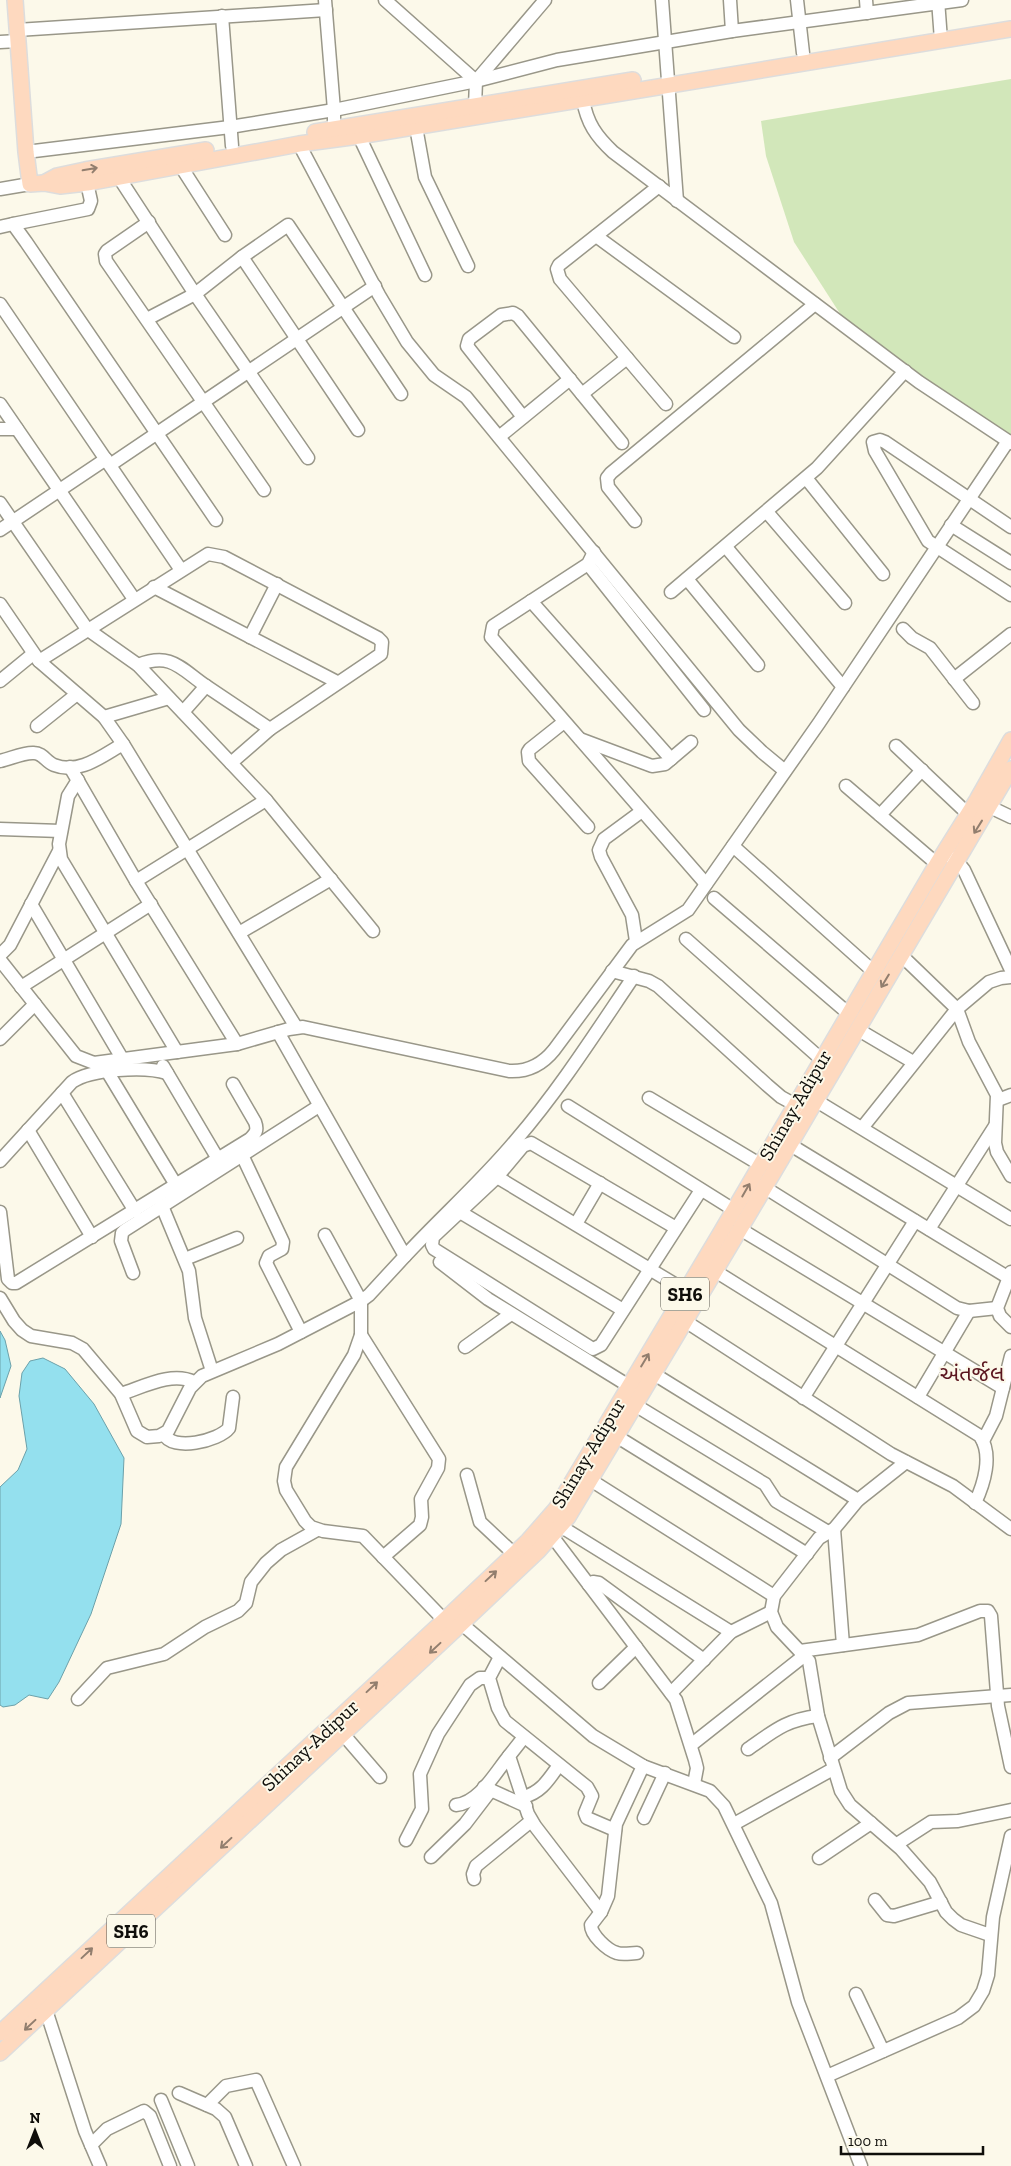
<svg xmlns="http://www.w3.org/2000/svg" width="1011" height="2166" font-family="'Zilla Slab','Noto Sans Gujarati',serif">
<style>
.green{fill:#d2e7ba}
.water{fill:#94e0ee;stroke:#6ca1aa}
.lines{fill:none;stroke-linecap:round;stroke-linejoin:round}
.minor-casing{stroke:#999789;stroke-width:15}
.major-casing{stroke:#ddd;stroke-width:18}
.minor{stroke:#fff;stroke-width:12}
.major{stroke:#fed9bf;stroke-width:15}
.oneway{stroke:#927e6e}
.labels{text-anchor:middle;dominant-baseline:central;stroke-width:4;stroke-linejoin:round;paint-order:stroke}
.shield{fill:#fcf9ea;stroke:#56544d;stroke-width:1}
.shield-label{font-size:19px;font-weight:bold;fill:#0f0e0a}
.street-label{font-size:20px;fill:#0f0e0a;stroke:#fcf9ea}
.quarter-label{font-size:22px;fill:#5a151e;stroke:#fcf9ea}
</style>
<rect width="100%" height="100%" fill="#fcf9ea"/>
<polygon class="green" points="1011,79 1011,446 855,337 794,242 766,156 761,121"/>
<g class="water">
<polygon points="0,1331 5,1340 11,1366 0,1398"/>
<polygon points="43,1358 65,1369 94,1404 124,1458 121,1524 91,1614 59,1682 48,1699 29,1695 15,1705 3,1707 0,1705 0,1487 18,1470 27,1449 19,1396 22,1373 30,1361"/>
</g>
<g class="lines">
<g class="minor-casing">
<g id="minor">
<polyline points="325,0 334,110 334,129"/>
<polyline points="385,0 476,81"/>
<polyline points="662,0 677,201"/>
<polyline points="730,0 732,31"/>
<polyline points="797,0 803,53"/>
<polyline points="866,0 867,13"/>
<polyline points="938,0 941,40"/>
<polyline points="222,16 232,146"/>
<polyline points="17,30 326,10"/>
<polyline points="0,42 18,41"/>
<path d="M583 100C587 123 596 136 613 152L919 382 1011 443"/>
<polyline points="475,106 476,81 545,0"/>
<polyline points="416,127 425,177 468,266"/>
<polyline points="359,136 425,275"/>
<polyline points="299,144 379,295 407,342 434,375 466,397 739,730 762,752 785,771"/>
<polyline points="26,152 230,127 334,110 476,81 557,60 732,31 962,0"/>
<polyline points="180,165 225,235"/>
<polyline points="118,176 195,294 308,458"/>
<polyline points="659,186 559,265 557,269 560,279 666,404"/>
<polyline points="0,189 30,184"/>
<polyline points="149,222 107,251 105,254 106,261 264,490"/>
<polyline points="13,224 88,209 91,201 87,183"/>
<polyline points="0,227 13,224 26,242 216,520"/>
<polyline points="596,236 734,337"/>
<polyline points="242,257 358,430"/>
<polyline points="0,304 181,570"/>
<polyline points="147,319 195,294 242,257 288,225 401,394"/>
<polyline points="582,394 627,358"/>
<polyline points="0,404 134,599"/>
<polyline points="523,417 467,346 469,339 501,315 513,313 518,316 622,443"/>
<polyline points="0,429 17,429"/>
<polyline points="499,437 570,379"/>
<polyline points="110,465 375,286"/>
<polyline points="806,478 883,574"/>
<polyline points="0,503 87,629 138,665 266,800 373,931"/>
<polyline points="767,512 845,603"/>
<polyline points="635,521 608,487 607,478 611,473 815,304"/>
<polyline points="951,525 1011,563"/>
<polyline points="1011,527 885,442 880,440 873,442 875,451 928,541 1011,595"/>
<polyline points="0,530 106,459"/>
<polyline points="726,547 843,687"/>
<polyline points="594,552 588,564 493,626 491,637 706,884"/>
<polyline points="588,564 704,710"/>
<polyline points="687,579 758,665"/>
<polyline points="154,587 337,682"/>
<polyline points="671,592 817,468 905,371"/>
<polyline points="531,601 671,759"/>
<polyline points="0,604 39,661 104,717 169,698"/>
<polyline points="903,629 912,638 930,648 973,703"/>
<polyline points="250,637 277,584"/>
<polyline points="39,661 208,554 224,557 378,638 382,642 381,654 270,729 206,686 183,712"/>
<path d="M138 665C171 652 180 668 206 686"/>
<polyline points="954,679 1011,634"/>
<polyline points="0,681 33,654"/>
<polyline points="104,717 123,744 296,1027"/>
<polyline points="564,722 530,749 528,752 529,761 588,827"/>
<polyline points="37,726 77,694"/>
<polyline points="580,739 652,766 665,764 691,742"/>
<polyline points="896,746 968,814"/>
<path d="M0 761C10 759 24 752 34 753 43 753 46 762 54 765 79 775 102 756 123 744"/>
<polyline points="231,763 270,729"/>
<polyline points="70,767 136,881 237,1044"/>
<polyline points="78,780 68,796 59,844 61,859 177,1052"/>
<polyline points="846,786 937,864"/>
<polyline points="990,807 1011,817"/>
<polyline points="880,815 922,770"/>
<polyline points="0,829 61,831"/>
<polyline points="733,846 874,972"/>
<polyline points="950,857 956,860 964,870 1011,970"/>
<polyline points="136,881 266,800"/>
<polyline points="714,898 849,1014"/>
<polyline points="31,904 123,1060"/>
<polyline points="239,933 331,879"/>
<polyline points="686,939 822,1060"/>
<polyline points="636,941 632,915 601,857 599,850 604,839 642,811"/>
<polyline points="0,955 10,945 59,851"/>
<polyline points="901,955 957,1009 969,1042 997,1095 995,1143 997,1152 1011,1176"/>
<path d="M0 960 76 1056 94 1063 237 1044 289 1029 303 1027 509 1071C528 1072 542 1065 554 1050L632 945 688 910 819 723 1008 441"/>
<polyline points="612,971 649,981 658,986 767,1085 781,1097 803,1109"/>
<polyline points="21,987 151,904"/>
<polyline points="857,1029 913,1062"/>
<path d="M278 1032 405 1256C441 1217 482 1181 516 1140 560 1089 596 1032 634 976"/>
<polyline points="0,1039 35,1004"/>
<polyline points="163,1066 218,1159"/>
<polyline points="107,1071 176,1185"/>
<polyline points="62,1093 135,1211"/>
<polyline points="649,1098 761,1165"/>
<polyline points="815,1100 1011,1219"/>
<polyline points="998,1100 1011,1095"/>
<polyline points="568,1106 734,1210"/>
<polyline points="862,1128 957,1009 989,982 1001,978 1011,977"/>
<polyline points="28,1130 92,1237"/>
<polyline points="789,1144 1009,1278"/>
<polyline points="242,1155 283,1242 282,1249 269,1256 266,1263 301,1332"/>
<path d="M0 1161 72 1082C90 1069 145 1066 167 1073"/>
<polyline points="497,1177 686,1291"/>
<polyline points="764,1187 957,1308 969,1311 997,1308"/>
<polyline points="162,1206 189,1271 195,1318 212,1371"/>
<path d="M0 1212 8 1279 12 1283H16L250 1139C256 1133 258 1130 255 1122L233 1084"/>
<polyline points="460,1212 623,1310"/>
<polyline points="576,1224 600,1183"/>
<polyline points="676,1228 531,1143 523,1146 497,1177 433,1237 432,1245 434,1249 593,1349 601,1345 701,1190"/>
<polyline points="740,1229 1003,1388"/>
<polyline points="929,1229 995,1126"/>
<polyline points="325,1235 361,1301 361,1335 354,1355 286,1467 284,1481 286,1490 305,1521 311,1527 323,1531 363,1536 444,1620"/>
<polyline points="185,1259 237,1238"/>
<polyline points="440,1262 488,1299 629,1386"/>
<path d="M715 1271 980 1436C993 1455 984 1484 975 1503"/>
<polyline points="1011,1272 997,1308 1000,1316 1011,1327"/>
<polyline points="133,1273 121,1241 122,1233 125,1230 319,1106"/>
<polyline points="0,1298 14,1321 22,1330 31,1336 72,1343 83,1349 121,1394 137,1431 147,1437 159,1436 168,1431 190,1388 202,1376 278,1344 361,1301 369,1295 405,1256"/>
<polyline points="685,1321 891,1454 953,1486 1011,1529"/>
<polyline points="361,1335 439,1459 438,1468 421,1499 422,1517 420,1525 383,1557"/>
<polyline points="465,1347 511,1314"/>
<polyline points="654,1374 858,1500"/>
<path d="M121 1394C143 1387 172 1371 194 1382"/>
<polyline points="918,1397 969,1311"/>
<polyline points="803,1398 915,1221"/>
<polyline points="635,1405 765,1484 776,1501 828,1532"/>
<path d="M164 1434C172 1452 219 1441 229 1428L233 1397"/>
<polyline points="616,1436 807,1554"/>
<polyline points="983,1441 996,1416 1011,1356"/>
<polyline points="906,1462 858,1500 834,1529 819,1538 774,1596 771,1612 777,1627 809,1661 818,1716 841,1791 850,1805 901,1849 930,1882 946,1912 953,1919 961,1925 990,1935"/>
<polyline points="467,1475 480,1522 514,1554"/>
<polyline points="589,1479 774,1596"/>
<polyline points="560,1526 731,1632"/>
<polyline points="834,1529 843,1645"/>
<polyline points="552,1536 676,1700 695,1760 697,1768 694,1784"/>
<polyline points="589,1585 593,1582 599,1583 704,1660"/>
<polyline points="456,1619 593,1736 643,1766 710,1791 724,1806 771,1903 798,2002 861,2166"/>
<polyline points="800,1651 918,1635 980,1611 988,1611 991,1616 998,1706 1011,1767"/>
<polyline points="500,1657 489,1678 498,1708 505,1721 587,1787 592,1796 585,1813 587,1818 615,1830"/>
<polyline points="599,1683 636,1647"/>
<polyline points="671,1693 731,1632 771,1612"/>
<polyline points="78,1699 107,1668 164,1654 205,1627 238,1611 246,1603 251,1582 266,1563 281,1550 317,1530"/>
<polyline points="343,1734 380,1777"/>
<polyline points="524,1737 509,1756 528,1814 535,1826 601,1912"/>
<polyline points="691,1745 805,1655"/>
<path d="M748 1749C774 1731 785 1720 818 1716"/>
<polyline points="830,1758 889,1713 908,1703 1011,1695"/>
<polyline points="484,1787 526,1806"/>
<path d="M523 1797C541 1793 549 1779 559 1765"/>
<path d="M456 1805C479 1803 495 1773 509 1756"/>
<polyline points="644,1818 665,1773"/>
<polyline points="734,1824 833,1769"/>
<polyline points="406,1840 422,1809 420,1774 438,1734 470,1685 480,1678 489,1678"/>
<polyline points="897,1844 931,1822 958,1821 1011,1810"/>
<polyline points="431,1857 465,1824 491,1790"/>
<polyline points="819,1858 871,1823"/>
<polyline points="474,1879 473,1874 476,1866 531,1821"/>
<polyline points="875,1900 887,1915 894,1916 941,1902"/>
<path d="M637 1953C631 1953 623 1955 617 1953 607 1950 591 1935 591 1925L601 1912 608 1896 616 1824 643 1766"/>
<polyline points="856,1994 883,2051"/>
<polyline points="46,2010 85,2131 100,2166"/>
<polyline points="827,2076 958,2018 974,2006 983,1991 988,1975 993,1917 1011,1836"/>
<polyline points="179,2093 216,2109 225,2117 246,2166"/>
<polyline points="161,2100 188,2166"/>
<polyline points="207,2105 226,2086 256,2080 294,2166"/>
<polyline points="91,2145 107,2129 144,2111 150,2116 170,2166"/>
</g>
</g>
<g class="major-casing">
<g id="major">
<polyline points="15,0 26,152 30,184 44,183 60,186 87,183 299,144 359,136 1011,29"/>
<polyline points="315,132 633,80"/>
<polyline points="44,183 57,176 85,170 206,150"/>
<polyline points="0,2033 451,1614 528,1541 556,1509 720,1234 937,864 977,800 1011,740"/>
<polyline points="0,2053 461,1624 538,1551 568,1517 740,1229 1011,769"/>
</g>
</g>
<use href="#minor" class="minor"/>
<use href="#major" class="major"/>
</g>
<defs><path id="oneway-shaft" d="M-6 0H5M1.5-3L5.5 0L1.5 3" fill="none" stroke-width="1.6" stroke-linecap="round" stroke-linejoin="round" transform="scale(1.25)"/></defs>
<g class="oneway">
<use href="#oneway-shaft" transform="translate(90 169) rotate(-10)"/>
<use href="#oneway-shaft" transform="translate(978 827) rotate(122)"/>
<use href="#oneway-shaft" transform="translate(885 981) rotate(121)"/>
<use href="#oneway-shaft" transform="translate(746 1190) rotate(-60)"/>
<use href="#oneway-shaft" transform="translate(645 1360) rotate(-59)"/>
<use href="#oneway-shaft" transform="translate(491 1576) rotate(-43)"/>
<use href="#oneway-shaft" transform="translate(435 1648) rotate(137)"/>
<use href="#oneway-shaft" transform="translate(372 1687) rotate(-43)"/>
<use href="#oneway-shaft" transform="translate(226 1843) rotate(137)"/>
<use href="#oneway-shaft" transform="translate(87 1953) rotate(-43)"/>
<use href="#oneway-shaft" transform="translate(30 2025) rotate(137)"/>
</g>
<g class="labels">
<g class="shield">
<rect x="661" y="1277.5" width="48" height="33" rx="4"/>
<rect x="107" y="1914.5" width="48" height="33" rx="4"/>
</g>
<g class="shield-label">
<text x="685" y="1294">SH6</text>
<text x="131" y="1931">SH6</text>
</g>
<g class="street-label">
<text transform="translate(795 1105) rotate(-60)">Shinay-Adipur</text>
<text transform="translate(588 1453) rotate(-59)">Shinay-Adipur</text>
<text transform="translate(310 1745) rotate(-43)">Shinay-Adipur</text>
</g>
<g class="quarter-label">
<text x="972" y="1373">અંતર્જલ</text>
</g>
</g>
<g transform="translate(35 2131)" stroke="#fcf9ea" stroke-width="4" paint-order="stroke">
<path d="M0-4L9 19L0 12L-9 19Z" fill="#0f0e0a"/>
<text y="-8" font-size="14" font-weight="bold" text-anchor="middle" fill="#0f0e0a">N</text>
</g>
<path d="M841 2146v8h142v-8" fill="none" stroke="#0f0e0a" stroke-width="2.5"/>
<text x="848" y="2146" font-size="15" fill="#0f0e0a" stroke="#fcf9ea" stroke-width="4" paint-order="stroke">100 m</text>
</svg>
